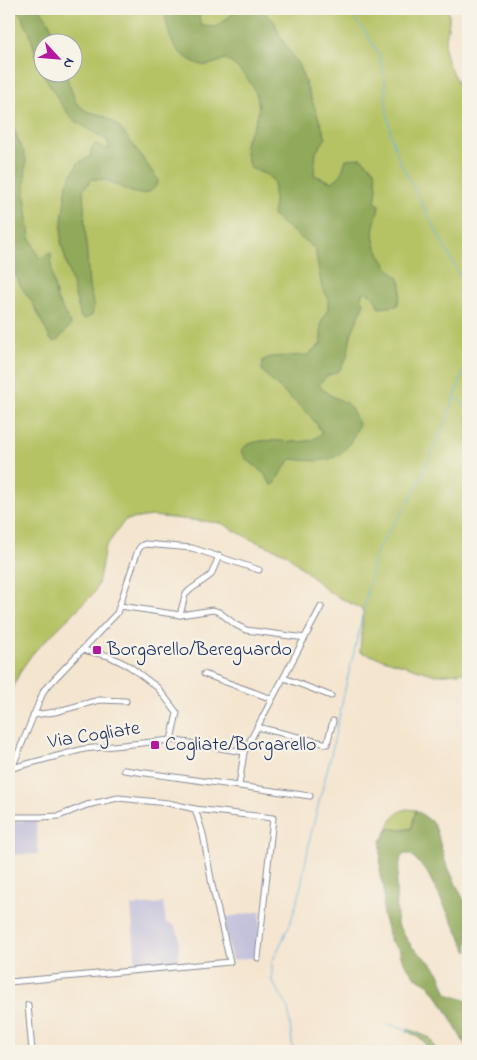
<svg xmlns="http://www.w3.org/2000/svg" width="477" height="1060" font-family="'Indie Flower',sans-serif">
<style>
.industrial{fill:#c3c1db}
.green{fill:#b6c365;stroke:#687962;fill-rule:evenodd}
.forest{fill:#90a95a;stroke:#566c5c}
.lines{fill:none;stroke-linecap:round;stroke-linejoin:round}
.stream{stroke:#64b5df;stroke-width:1}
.minor-casing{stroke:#888a96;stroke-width:7}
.minor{stroke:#fff;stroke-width:5}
.poi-dot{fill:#b5179e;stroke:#f7f3e8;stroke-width:2}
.labels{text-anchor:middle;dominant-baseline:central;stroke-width:4.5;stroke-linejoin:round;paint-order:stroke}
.poi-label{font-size:20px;fill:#1b2f5e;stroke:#f7f3e8;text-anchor:start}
.street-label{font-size:20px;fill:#1b2f5e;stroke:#f7f3e8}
</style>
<rect width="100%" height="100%" fill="#f7f3e8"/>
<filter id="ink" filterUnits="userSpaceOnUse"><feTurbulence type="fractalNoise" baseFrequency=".02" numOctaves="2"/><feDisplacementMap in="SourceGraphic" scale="10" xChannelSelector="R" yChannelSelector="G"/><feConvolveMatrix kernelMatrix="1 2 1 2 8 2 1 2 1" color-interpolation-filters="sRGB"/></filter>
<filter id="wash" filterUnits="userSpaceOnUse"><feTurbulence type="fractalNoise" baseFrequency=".0096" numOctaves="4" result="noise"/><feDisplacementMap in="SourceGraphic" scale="20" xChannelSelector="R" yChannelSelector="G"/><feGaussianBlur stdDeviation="1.12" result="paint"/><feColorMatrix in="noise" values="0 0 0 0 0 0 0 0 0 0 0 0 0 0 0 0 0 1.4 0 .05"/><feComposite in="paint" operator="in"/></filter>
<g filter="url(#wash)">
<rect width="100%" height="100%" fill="#f4e5cf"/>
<g class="industrial">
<polygon points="36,820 38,854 9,855 9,822"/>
<polygon points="163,903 166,923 174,925 179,935 179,964 136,968 131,906"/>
<polygon points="261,911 256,957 232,960 222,918"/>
</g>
<g class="green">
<path d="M9 9H448C452 24 444 37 445 52 446 64 462 91 468 102V672L436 675 360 652 363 610 329 592 285 553 252 540 221 523 152 516 125 520 105 548 98 584 94 593 33 653 21 670 9 696ZM42 42H72V72H42Z"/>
<path d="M406 809 416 810 411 829H389L385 834C390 822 393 813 406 809Z"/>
<polygon points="408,1029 430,1038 436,1051 429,1051 423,1040 407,1031"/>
</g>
<g class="forest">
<path d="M18 9H40L49 22 57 42H42V72L65 73 76 103 86 111 104 116 116 124 129 139 158 180C157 186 154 189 149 192 133 199 119 183 104 180 100 179 96 180 92 179L83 190 89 287 94 306 92 315 86 319 81 318 61 242 62 221 67 184 78 163 90 157 92 147 97 144 105 149H109L108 141 72 119 61 104 42 72 29 32Z"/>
<path d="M165 9H202L199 17 202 26 216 27 239 9H260L274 21 281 38 299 66 326 138 316 152 314 175 332 182 341 175 346 159 361 158 375 170 377 189 375 202 379 205C378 221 369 227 376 247 379 253 384 262 388 267 393 273 401 278 401 286 401 293 399 300 397 306L379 308C375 300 375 294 365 292L362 294 361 298 364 303 351 335 347 357 339 371 327 376 319 384C325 395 336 397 346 403 352 407 356 418 359 424 344 463 328 463 291 459L280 474 275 484 271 485 263 472 246 459 241 450C263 428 302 454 322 433 309 407 279 393 262 370L263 360 271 357 308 355 321 344V323L328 309V297L322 288 315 249 273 216 274 207V182L267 175 250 168C248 161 245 152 245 145 246 135 253 129 256 120 266 96 245 71 225 59 218 62 210 66 202 65 193 63 180 54 175 47 170 40 164 17 165 9Z"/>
<polygon points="9,118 26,158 25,195 30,237 39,258 51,253 52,276 57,299 71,325 56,342 51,340 32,302 20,285 9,258"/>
<polygon points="416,810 432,822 436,829 445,861 468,909 468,952 427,872 411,854 405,854 401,857 396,884 397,924 412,947 433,965 440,975 447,994 468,1001 468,1050 441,1001 429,985 414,976 402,959 399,949 391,942 383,915 384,888 380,876 381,841 389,829 411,829"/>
</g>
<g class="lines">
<g class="stream">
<polyline points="343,9 362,27 379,54 385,80 386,104 391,136 400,162 468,291"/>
<polyline points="456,397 468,408"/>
<polyline points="388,1024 420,1035 425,1038 432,1051"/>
<polyline points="293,1051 288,1007 272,981 272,962 289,926 299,896 311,834 331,755 347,680 358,636 373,563 379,546 407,505 422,475 445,423 468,360"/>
</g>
</g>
</g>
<g filter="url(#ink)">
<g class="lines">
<g class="minor-casing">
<g id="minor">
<polyline points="120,606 180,615 213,610 219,612 236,625 246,630 305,638"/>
<polyline points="180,615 185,595 190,590 211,575 219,556"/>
<polyline points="83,650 109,656 129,666 158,688 177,713 171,740"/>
<polyline points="204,674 272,699"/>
<polyline points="284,678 331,696"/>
<polyline points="33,715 55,712 99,700 126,701"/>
<polyline points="257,727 327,744 333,721"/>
<polyline points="12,768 44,690 117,613 138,550 141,546 145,544 192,548 259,570"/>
<polyline points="12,768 84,749 171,740 244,752"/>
<polyline points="124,770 310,796"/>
<polyline points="239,786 244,752 321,607"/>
<polyline points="9,817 41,817 59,816 87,805 118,798 168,803 195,809 273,818 258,958"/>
<polyline points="9,982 230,962 212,885 203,834 195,809"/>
<polyline points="28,1005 32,1051"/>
</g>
</g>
<use href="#minor" class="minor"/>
</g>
</g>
<g class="poi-dot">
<rect x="92" y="645" width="10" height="10" rx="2.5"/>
<rect x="150" y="740" width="10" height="10" rx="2.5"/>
</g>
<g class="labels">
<g class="poi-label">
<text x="107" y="650">Borgarello/Bereguardo</text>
<text x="165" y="745">Cogliate/Borgarello</text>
</g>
<g class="street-label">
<text transform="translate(94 736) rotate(-9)">Via Cogliate</text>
</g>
</g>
<rect width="477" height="1060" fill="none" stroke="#f7f3e8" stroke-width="30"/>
<g transform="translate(58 58) rotate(116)"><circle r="24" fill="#f7f3e8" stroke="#9fa5b1"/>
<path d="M0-4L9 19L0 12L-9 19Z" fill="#b5179e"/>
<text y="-8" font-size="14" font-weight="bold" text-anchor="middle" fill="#1b2f5e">N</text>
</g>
</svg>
